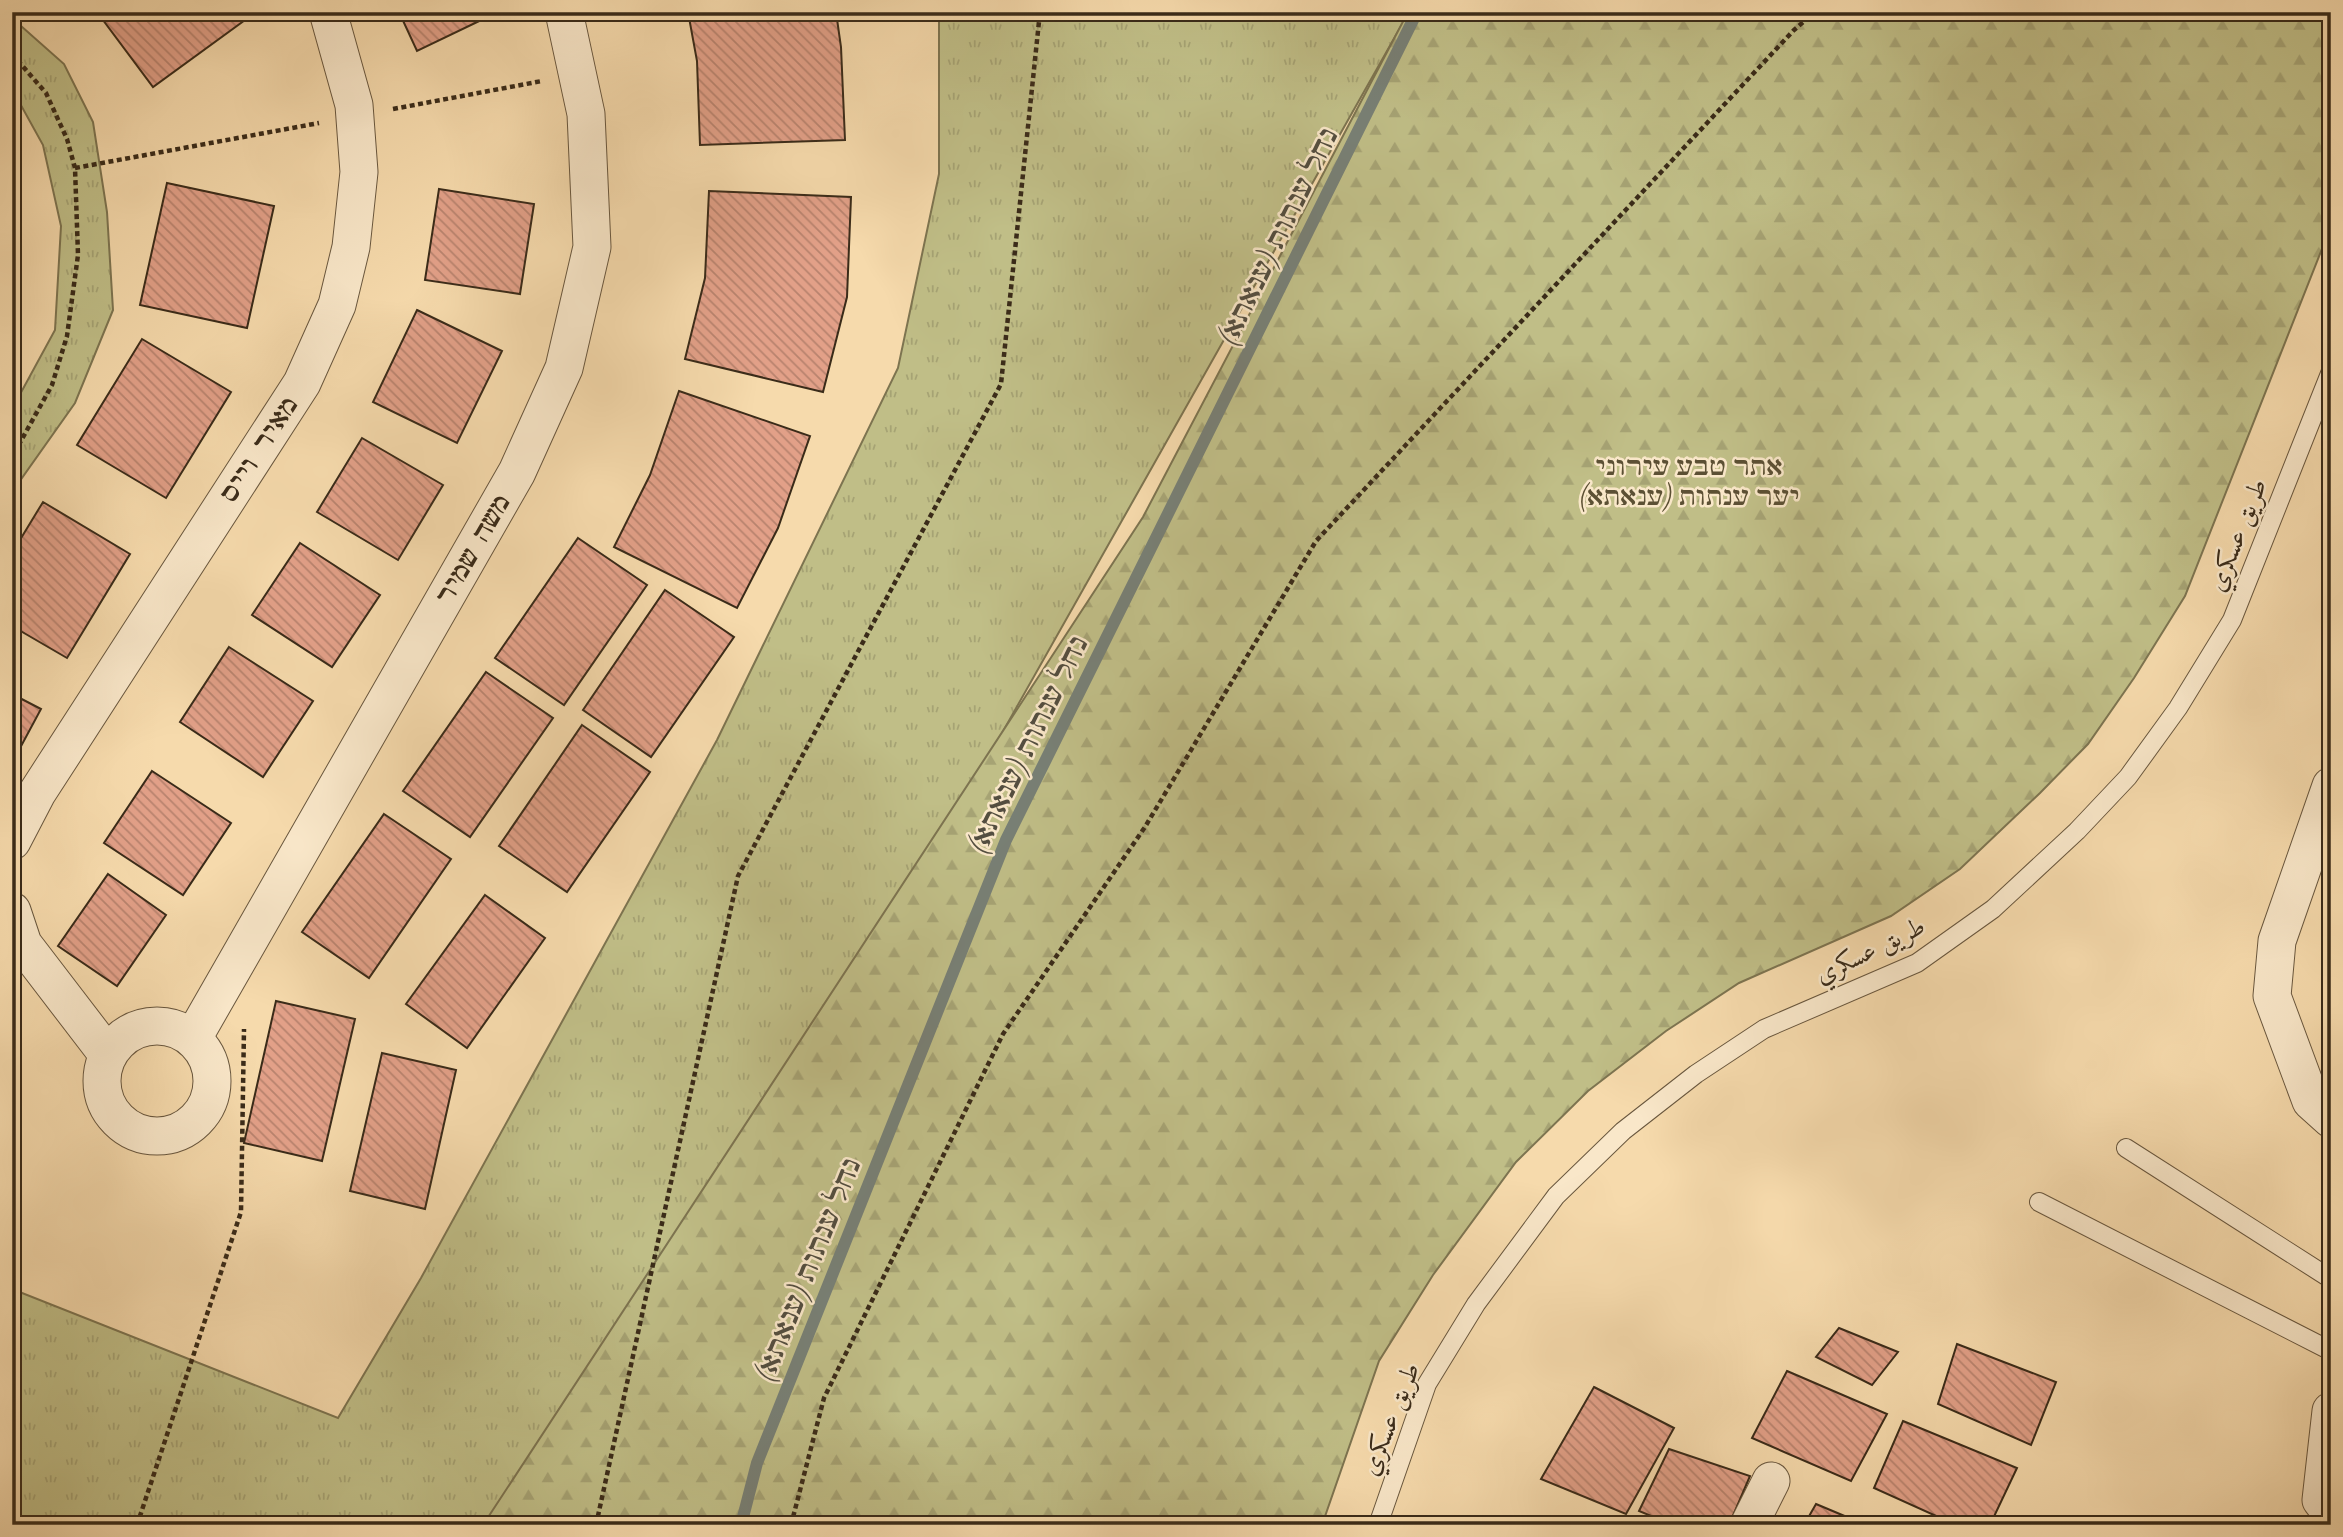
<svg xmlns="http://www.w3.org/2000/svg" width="2343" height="1537" font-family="Cardo,Amiri,'Frank Ruhl Libre',serif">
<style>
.grass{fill:url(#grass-tufts);stroke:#7d7450;stroke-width:2}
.forest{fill:url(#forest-firs);stroke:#7d7450;stroke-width:2}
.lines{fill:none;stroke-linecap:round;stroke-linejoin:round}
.stream{stroke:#788076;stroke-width:12}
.building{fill:url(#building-back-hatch);stroke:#3a2b19;stroke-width:2}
.service-casing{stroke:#69573e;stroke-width:20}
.minor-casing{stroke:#69573e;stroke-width:39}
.path{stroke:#3a2b19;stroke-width:4.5;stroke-dasharray:5 3.5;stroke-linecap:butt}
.service{stroke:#f9e7c9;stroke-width:18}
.minor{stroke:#f9e7c9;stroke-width:37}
.labels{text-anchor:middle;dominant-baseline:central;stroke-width:5;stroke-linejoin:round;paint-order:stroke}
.street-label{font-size:26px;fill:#3a2b19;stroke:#f9e7c9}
.park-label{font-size:26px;font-style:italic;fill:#5c5034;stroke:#f9e7c9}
.water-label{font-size:28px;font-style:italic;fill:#544e40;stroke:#f9e7c9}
</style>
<defs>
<pattern id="grass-tufts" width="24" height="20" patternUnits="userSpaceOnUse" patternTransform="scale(1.75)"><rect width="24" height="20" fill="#c0be87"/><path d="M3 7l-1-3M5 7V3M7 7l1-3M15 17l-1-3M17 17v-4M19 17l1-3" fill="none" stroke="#a6a374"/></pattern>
<pattern id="forest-firs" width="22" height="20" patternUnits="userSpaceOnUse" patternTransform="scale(1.75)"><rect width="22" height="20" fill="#c0be87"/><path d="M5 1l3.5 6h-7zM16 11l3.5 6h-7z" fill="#a6a374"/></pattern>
<pattern id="building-back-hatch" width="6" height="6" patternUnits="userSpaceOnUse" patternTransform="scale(1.75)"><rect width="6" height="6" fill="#e2a088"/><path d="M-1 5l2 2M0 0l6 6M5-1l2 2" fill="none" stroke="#b8836e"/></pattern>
</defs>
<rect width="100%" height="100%" fill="#f6daac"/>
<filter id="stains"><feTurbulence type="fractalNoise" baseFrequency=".00286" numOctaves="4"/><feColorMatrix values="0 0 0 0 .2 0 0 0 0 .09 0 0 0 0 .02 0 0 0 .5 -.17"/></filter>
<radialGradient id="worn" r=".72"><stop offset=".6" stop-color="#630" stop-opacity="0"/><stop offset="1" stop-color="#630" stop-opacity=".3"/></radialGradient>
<g class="grass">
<polygon points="939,12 1409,12 555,1525 12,1525 12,1289 338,1418 421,1278 717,740 898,368 939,174"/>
<polygon points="12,18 64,64 93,122 107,212 113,310 75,403 12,492 12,409 55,330 61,226 43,145 12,89"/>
</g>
<polygon class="forest" points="1408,12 2331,12 2331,226 2185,596 2134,678 2088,744 2040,793 1960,869 1891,916 1739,983 1666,1031 1588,1091 1516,1162 1433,1275 1379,1361 1322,1525 483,1525 1143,517"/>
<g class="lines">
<polyline class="stream" points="741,1525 757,1463 1006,840 1417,12"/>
</g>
<g class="building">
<polygon points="97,12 256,12 153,87"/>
<polygon points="399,12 498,12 417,51"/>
<polygon points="688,12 836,12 841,47 845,140 700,145 697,61"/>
<polygon points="167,183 274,206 247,328 140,305"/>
<polygon points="439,189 534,204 520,294 425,280"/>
<polygon points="709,191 851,197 847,297 823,392 685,359 705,278"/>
<polygon points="417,310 502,351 457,443 373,402"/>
<polygon points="142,339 231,392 166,498 77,445"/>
<polygon points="679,391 810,436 778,528 737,608 614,547 650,475"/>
<polygon points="362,438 443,485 398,560 317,512"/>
<polygon points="43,502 130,554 67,658 12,626 12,553"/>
<polygon points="578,538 647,585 564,705 495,658"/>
<polygon points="300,543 380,595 332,667 252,615"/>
<polygon points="665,590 734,637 651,757 583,710"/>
<polygon points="229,647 313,701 263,777 180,722"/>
<polygon points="486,672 553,718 470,837 403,791"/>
<polygon points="12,694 41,709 12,763"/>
<polygon points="582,725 650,772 567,892 499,846"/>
<polygon points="152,771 231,823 183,895 104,843"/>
<polygon points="384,814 451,859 369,978 302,932"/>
<polygon points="108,874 166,915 117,986 58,946"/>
<polygon points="485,895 545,938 467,1048 406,1004"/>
<polygon points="276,1001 355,1019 322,1161 244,1143"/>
<polygon points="382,1053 456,1070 425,1209 350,1191"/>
<polygon points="1839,1328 1898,1352 1872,1385 1816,1357"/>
<polygon points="1957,1344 2056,1382 2031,1445 1938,1404"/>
<polygon points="1787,1371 1887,1414 1851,1481 1752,1438"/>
<polygon points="1594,1387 1674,1428 1626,1514 1541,1479"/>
<polygon points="1903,1421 2017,1468 1990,1525 1956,1525 1874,1488"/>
<polygon points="1669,1449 1750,1476 1729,1525 1673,1525 1639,1511"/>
<polygon points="1816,1504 1866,1525 1804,1525"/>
</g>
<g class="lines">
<g class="service-casing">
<g id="service">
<polyline points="2126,1148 2331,1279"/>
<polyline points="2039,1202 2331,1351"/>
<polyline points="1378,1525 1427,1384 1476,1304 1556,1196 1623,1131 1696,1074 1764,1029 1917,963 1993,909 2077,831 2128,777 2178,708 2232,620 2331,371"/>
</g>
</g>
<g class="minor-casing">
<g id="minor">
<polyline points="2331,786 2277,941 2272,996 2311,1101 2331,1119"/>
<polyline points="12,841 37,793 302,383 337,305 351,247 359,172 354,105 328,12"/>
<polyline points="12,911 23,944 108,1055"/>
<circle cx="157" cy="1081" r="55"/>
<polyline points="193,1038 517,472 564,368 592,247 586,114 564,12"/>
<polyline points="2331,1411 2321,1500 2331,1513"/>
<polyline points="1749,1525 1771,1481"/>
</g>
</g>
<g class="path">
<polyline points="12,54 46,93 67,139 75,168 78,255 67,336 52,385 12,457"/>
<polyline points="393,109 542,81"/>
<polyline points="75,168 319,123"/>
<polyline points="137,1525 241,1212 244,1029"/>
<polyline points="596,1525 738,876 1001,384 1040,12"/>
<polyline points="791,1525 824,1398 1003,1034 1145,827 1316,541 1794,30 1815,12"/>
</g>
<use href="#service" class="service"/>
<use href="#minor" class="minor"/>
</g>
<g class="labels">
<g class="street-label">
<text transform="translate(259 449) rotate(-57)">מאיר וייס</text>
<text transform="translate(2237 535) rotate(-68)">طريق عسكري</text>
<text transform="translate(473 549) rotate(-60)">משה שמיר</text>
<text transform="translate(1870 950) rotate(-26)">طريق عسكري</text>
<text transform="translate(1390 1419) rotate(-68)">طريق عسكري</text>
</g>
<g class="park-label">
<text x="1689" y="466">אתר טבע עירוני<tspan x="1689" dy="30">יער ענתות (ענאתא)</tspan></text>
</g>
<g class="water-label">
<text transform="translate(1278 237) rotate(-64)">נחל ענתות (ענאתא)</text>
<text transform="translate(1028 745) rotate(-64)">נחל ענתות (ענאתא)</text>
<text transform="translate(808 1270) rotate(-68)">נחל ענתות (ענאתא)</text>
</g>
</g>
<rect width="2343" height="1537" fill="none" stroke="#f6daac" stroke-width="42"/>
<rect x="14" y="14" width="2315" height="1509" fill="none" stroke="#3a2b19" stroke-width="3.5"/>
<rect x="21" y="21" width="2301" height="1495" fill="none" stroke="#3a2b19" stroke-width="2"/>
<rect width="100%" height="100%" filter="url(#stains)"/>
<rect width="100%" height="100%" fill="url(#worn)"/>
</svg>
